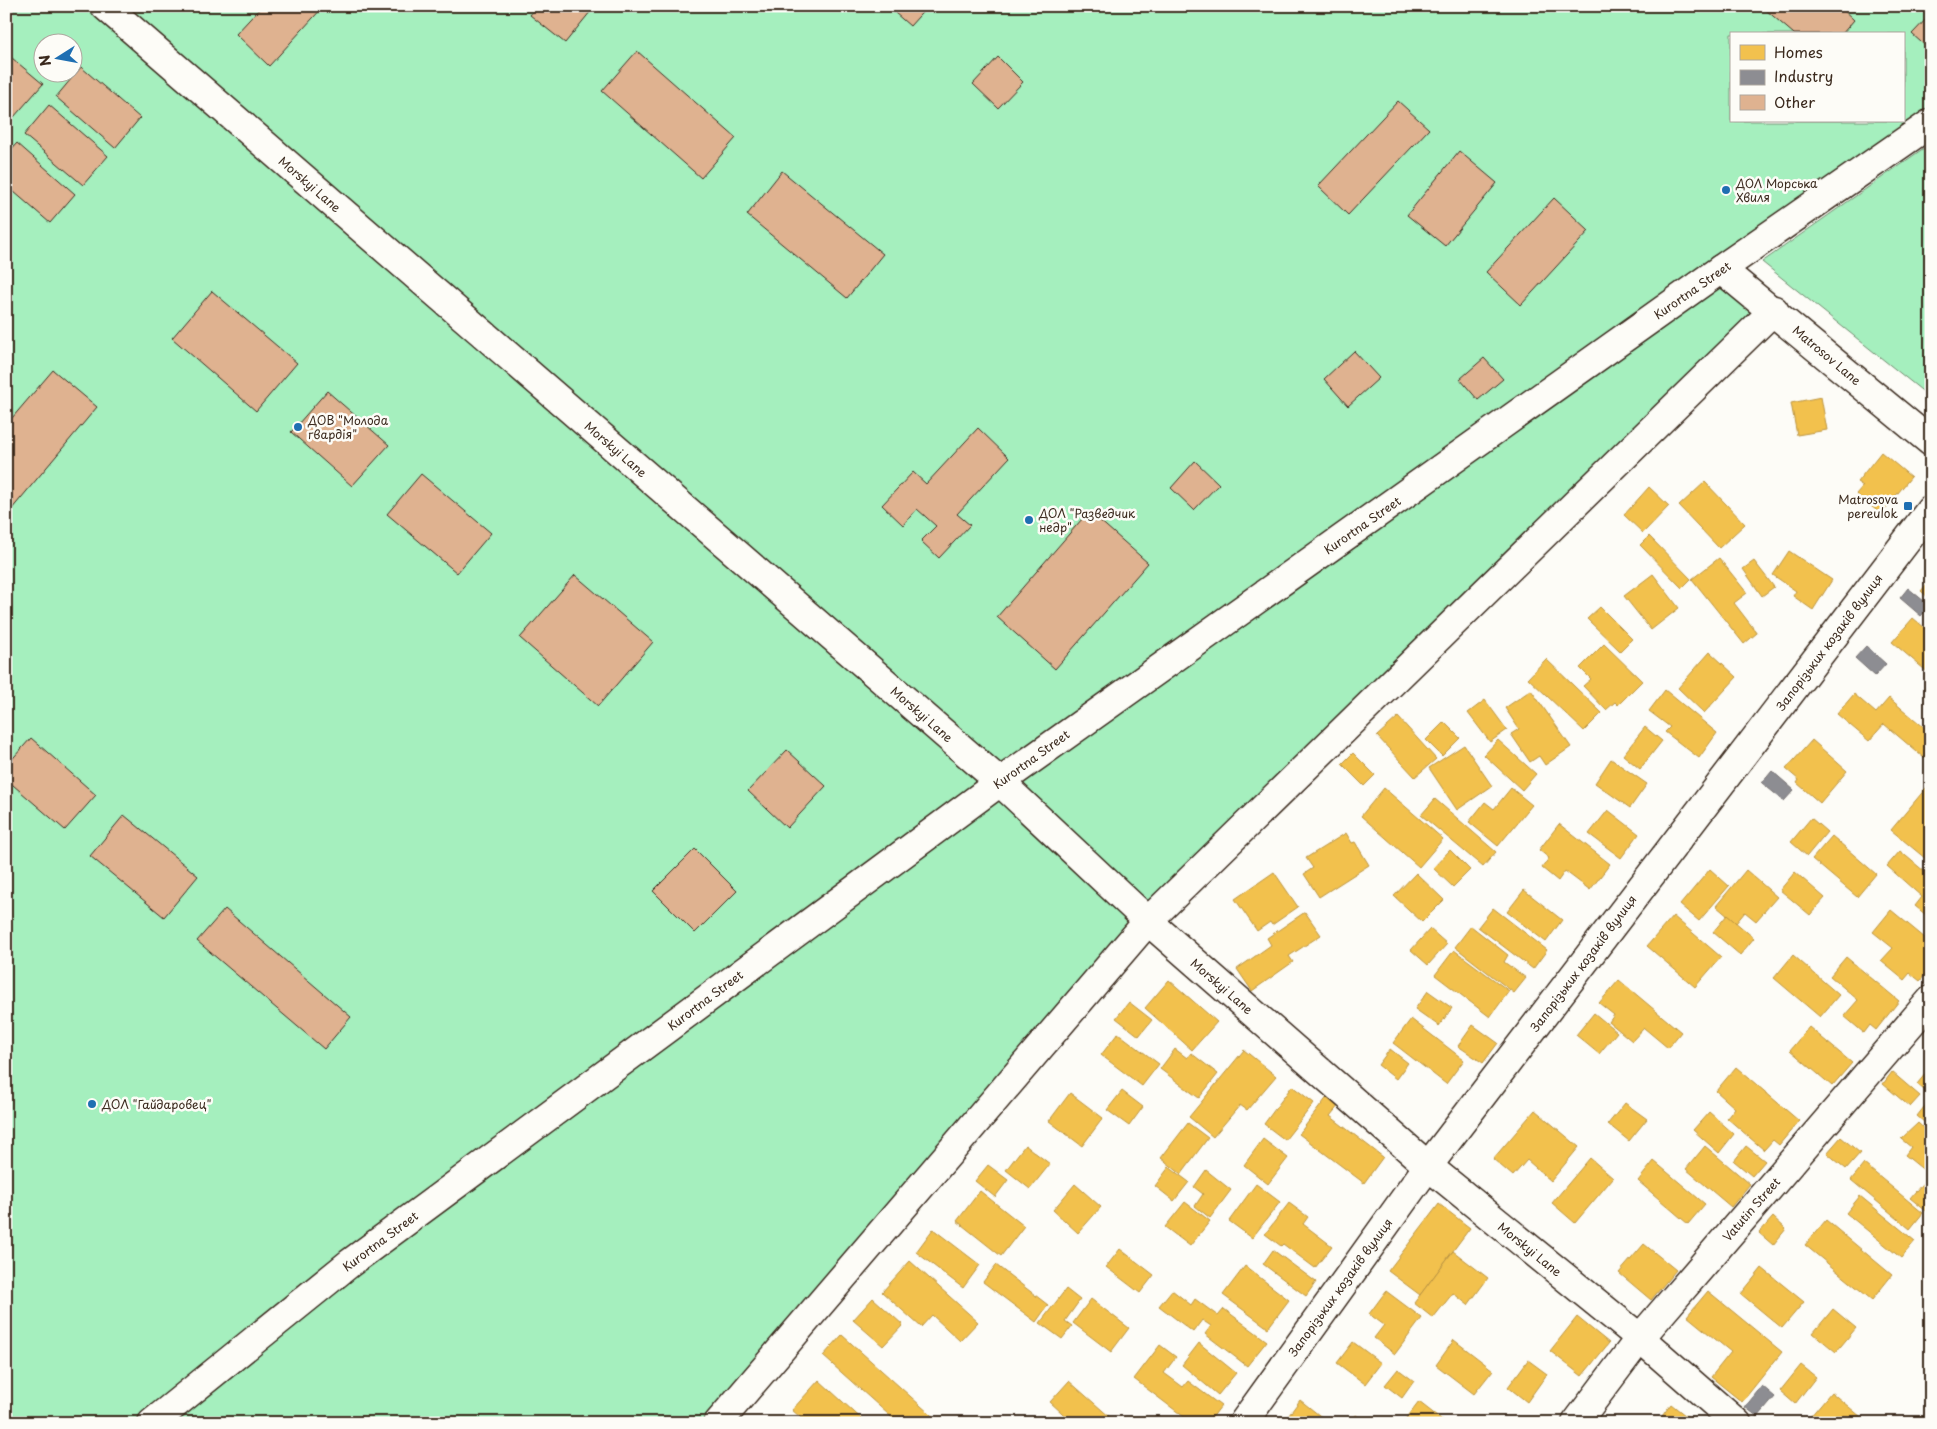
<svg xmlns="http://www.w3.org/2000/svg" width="1937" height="1429" font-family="'Playpen Sans',sans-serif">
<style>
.green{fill:#a5efbe;stroke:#708c6e;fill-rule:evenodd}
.homes{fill:#f2c14e;stroke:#bb9440}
.industry{fill:#8d8d92;stroke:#746f6f}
.building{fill:#dfb290;stroke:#3b2a1e}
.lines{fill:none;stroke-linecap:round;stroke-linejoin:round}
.minor-casing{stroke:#3b2a1e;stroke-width:31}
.major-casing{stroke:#3b2a1e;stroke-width:31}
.minor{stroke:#fdfcf7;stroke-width:28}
.major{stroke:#fdfcf7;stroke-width:28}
.poi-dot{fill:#1f6fb2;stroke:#fdfcf7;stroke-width:2}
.labels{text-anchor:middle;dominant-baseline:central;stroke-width:5;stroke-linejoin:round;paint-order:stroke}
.poi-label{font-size:12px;fill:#3b2a1e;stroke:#fdfcf7;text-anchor:start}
.street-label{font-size:12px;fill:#3b2a1e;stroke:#fdfcf7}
</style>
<rect width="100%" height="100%" fill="#fdfcf7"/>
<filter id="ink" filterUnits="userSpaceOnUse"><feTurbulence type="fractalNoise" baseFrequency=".02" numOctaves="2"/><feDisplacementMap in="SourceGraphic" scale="10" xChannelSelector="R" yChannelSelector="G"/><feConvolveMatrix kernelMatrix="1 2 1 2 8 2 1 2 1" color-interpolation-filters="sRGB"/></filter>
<g filter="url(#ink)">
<g class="green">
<path d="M6 6H1931V106L1718 259 1720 272 1768 309 1145 921 715 1423H6ZM1731 34H1903V121H1731ZM42 42H72V72H42Z"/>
<polygon points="1931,143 1931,398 1762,262"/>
</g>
<g class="homes">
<polygon points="1821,397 1827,430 1797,435 1791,403"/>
<polygon points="1881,452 1911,477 1881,514 1856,494 1863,486 1857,482"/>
<polygon points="1705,482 1745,524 1719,548 1679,506"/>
<polygon points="1649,487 1669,506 1643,533 1624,515"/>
<polygon points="1649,536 1691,579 1682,588 1640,545"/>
<polygon points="1789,551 1832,580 1813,610 1793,596 1796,591 1773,575"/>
<polygon points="1719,558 1747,593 1734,603 1757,633 1744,644 1692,579"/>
<polygon points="1754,561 1774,587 1762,596 1743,569"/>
<polygon points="1653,574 1679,608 1651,630 1624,596"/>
<polygon points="1931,579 1931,600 1921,591"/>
<polygon points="1600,607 1632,639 1620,651 1587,619"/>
<polygon points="1913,618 1931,633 1931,675 1892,642"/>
<polygon points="1604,644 1642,681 1618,705 1615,702 1606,710 1583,686 1591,679 1580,668"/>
<polygon points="1710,652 1737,677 1704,713 1678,688"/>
<polygon points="1546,659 1602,713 1584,731 1528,678"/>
<polygon points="1531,690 1571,747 1545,765 1539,756 1530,762 1511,734 1519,729 1505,708"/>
<polygon points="1665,690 1717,733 1699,758 1665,732 1670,727 1649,711"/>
<polygon points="1854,694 1876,713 1889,698 1931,733 1931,749 1924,758 1884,724 1869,741 1837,714"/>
<polygon points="1485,700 1507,730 1490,742 1468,713"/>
<polygon points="1398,717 1436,759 1415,777 1377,736"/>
<polygon points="1444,722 1460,738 1442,756 1426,740"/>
<polygon points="1645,727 1662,741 1640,769 1623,755"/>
<polygon points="1498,740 1536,774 1522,790 1484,755"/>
<polygon points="1812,740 1847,771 1820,803 1797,783 1799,780 1786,769"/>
<polygon points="1464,745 1492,786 1457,810 1429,768"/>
<polygon points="1353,753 1375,775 1364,786 1342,764"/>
<polygon points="1611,759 1647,784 1630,808 1595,783"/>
<polygon points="1931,782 1931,853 1926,859 1891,830"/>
<polygon points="1384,788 1443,839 1419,867 1361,816"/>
<polygon points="1511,788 1532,805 1498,846 1469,822 1485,802 1494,809"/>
<polygon points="1435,799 1496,852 1483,867 1421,815"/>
<polygon points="1608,810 1639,834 1621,858 1589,834"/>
<polygon points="1811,818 1827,832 1807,856 1791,842"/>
<polygon points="1559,824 1610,864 1590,890 1565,871 1558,881 1542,868 1549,858 1539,850"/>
<polygon points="1346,833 1352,843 1355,842 1369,865 1319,897 1304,874 1313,868 1306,858"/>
<polygon points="1832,836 1876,874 1857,897 1812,859"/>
<polygon points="1450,850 1470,870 1453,887 1433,868"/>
<polygon points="1900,851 1931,877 1931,919 1915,906 1922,897 1887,866"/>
<polygon points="1710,869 1729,886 1699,921 1680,905"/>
<polygon points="1746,870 1777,897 1756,921 1745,912 1736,923 1716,906"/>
<polygon points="1274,872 1298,907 1272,925 1270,922 1257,931 1235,899"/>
<polygon points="1795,872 1825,898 1810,915 1780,890"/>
<polygon points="1416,873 1444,900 1422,922 1394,896"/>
<polygon points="1524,890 1562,920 1546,942 1507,912"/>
<polygon points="1493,908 1547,950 1533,969 1478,927"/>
<polygon points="1891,910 1931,943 1931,968 1920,981 1910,973 1904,980 1881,961 1893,948 1873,932"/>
<polygon points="1305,912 1321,935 1289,956 1293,962 1252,991 1237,969 1271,945 1267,938"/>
<polygon points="1727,915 1754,938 1740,955 1713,932"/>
<polygon points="1673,916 1721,957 1695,987 1647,946"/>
<polygon points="1471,926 1508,955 1504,962 1526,978 1514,993 1455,947"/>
<polygon points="1430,929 1447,944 1428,965 1411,950"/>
<polygon points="1454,950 1509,991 1490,1017 1435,975"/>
<polygon points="1793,955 1839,995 1820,1017 1774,978"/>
<polygon points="1846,957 1899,1001 1876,1030 1870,1025 1864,1033 1844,1016 1858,1000 1830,976"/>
<polygon points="1169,980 1217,1022 1192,1050 1145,1008"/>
<polygon points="1619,980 1681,1032 1668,1048 1644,1028 1632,1041 1609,1022 1614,1015 1599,1003"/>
<polygon points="1428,991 1452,1008 1439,1026 1415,1009"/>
<polygon points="1129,1002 1152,1020 1139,1036 1116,1018"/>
<polygon points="1594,1013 1617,1032 1599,1054 1576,1035"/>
<polygon points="1411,1019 1464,1060 1446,1084 1393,1043"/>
<polygon points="1473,1025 1498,1043 1483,1063 1458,1046"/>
<polygon points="1809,1027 1852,1063 1832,1086 1790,1050"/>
<polygon points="1118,1033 1159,1064 1142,1086 1101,1055"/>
<polygon points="1175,1049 1187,1058 1191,1053 1218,1074 1199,1098 1160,1069"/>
<polygon points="1390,1049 1408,1063 1396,1079 1378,1065"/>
<polygon points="1244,1050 1276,1076 1247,1110 1240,1105 1213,1137 1189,1117"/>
<polygon points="1736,1067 1799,1121 1779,1145 1773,1140 1764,1150 1727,1118 1735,1108 1716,1091"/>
<polygon points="1931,1067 1931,1096 1917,1084"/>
<polygon points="1892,1072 1920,1096 1910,1107 1883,1084"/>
<polygon points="1292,1086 1314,1103 1285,1140 1264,1124"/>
<polygon points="1122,1091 1143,1107 1129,1126 1107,1110"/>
<polygon points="1070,1093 1103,1118 1082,1146 1049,1121"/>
<polygon points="1328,1096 1339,1105 1330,1116 1383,1157 1364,1183 1299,1134"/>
<polygon points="1928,1102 1931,1104 1931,1128 1917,1116"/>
<polygon points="1625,1103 1647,1119 1629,1141 1608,1124"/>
<polygon points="1535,1110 1579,1147 1551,1181 1527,1160 1513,1176 1493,1159"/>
<polygon points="1709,1112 1734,1134 1719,1153 1693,1130"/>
<polygon points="1188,1123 1208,1138 1181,1174 1161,1158"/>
<polygon points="1918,1123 1931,1135 1931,1176 1905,1155 1911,1147 1901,1139"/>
<polygon points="1841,1137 1860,1153 1846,1169 1827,1153"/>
<polygon points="1263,1139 1288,1158 1268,1184 1244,1165"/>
<polygon points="1025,1145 1050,1164 1030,1189 1006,1170"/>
<polygon points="1705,1146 1750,1184 1731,1207 1686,1169"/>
<polygon points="1746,1146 1765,1161 1752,1176 1734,1161"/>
<polygon points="1590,1158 1613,1178 1575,1223 1552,1203"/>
<polygon points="1654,1161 1705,1204 1688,1224 1638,1181"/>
<polygon points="1864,1164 1923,1213 1910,1229 1851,1180"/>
<polygon points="988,1165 1008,1180 995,1197 975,1181"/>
<polygon points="1169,1167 1189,1182 1174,1201 1155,1186"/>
<polygon points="1206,1170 1231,1190 1210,1218 1195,1206 1203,1194 1194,1187"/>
<polygon points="1928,1177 1931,1179 1931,1215 1910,1198"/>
<polygon points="1075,1184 1101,1207 1078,1233 1053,1210"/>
<polygon points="1256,1184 1280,1202 1252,1238 1229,1221"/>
<polygon points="980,1191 1024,1226 1001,1256 957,1221"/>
<polygon points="1860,1196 1915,1241 1901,1258 1846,1213"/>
<polygon points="1185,1202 1210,1221 1190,1246 1165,1227"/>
<polygon points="1289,1203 1308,1217 1303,1224 1332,1246 1315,1268 1283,1244 1281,1246 1265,1234"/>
<polygon points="1439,1204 1470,1228 1420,1295 1388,1271"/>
<polygon points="1773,1217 1786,1229 1773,1245 1759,1233"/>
<polygon points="1826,1220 1892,1275 1872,1300 1805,1245"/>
<polygon points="933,1229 980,1265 963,1288 916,1252"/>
<polygon points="1644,1244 1676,1270 1651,1300 1619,1273"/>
<polygon points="1120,1249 1154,1275 1140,1293 1106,1267"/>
<polygon points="1273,1250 1316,1282 1306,1296 1263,1264"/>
<polygon points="1453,1251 1488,1278 1468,1305 1453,1293 1433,1318 1414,1303"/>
<polygon points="910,1261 978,1322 960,1341 932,1315 921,1327 882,1292"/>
<polygon points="996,1265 1048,1305 1036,1322 983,1282"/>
<polygon points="1245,1266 1289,1300 1268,1328 1223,1295"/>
<polygon points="1762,1268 1804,1302 1782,1328 1741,1294"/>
<polygon points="1066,1289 1080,1300 1065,1321 1072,1326 1062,1339 1040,1323"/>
<polygon points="1172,1290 1191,1305 1195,1299 1218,1316 1224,1309 1267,1341 1247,1366 1205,1334 1211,1326 1202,1320 1193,1332 1159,1306"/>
<polygon points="1386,1291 1422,1318 1395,1354 1374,1338 1384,1325 1369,1314"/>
<polygon points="1708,1291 1782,1352 1742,1402 1711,1377 1731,1352 1687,1316"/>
<polygon points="873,1298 903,1325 883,1346 853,1320"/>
<polygon points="1091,1299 1129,1328 1111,1352 1073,1323"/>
<polygon points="1833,1309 1856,1328 1836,1352 1813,1333"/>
<polygon points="1577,1317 1609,1343 1582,1376 1550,1351"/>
<polygon points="842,1335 940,1423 898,1423 823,1356"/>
<polygon points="1454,1340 1493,1370 1474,1394 1436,1365"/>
<polygon points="1353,1342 1381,1363 1365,1384 1337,1363"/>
<polygon points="1199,1343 1236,1373 1218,1395 1182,1365"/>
<polygon points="1160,1345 1176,1357 1164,1373 1183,1387 1188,1381 1221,1406 1208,1423 1192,1423 1134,1379"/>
<polygon points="1528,1360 1547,1374 1527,1402 1508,1387"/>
<polygon points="1801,1365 1816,1377 1795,1404 1780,1391"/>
<polygon points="1398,1369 1414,1381 1402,1398 1385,1385"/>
<polygon points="819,1380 866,1423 807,1423 792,1410"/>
<polygon points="1069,1381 1111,1418 1107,1423 1073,1423 1050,1402"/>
<polygon points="1831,1392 1861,1417 1856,1423 1817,1423 1810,1417"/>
<polygon points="1300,1400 1329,1423 1283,1423"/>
<polygon points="1419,1402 1446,1423 1403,1423"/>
<polygon points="1671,1404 1695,1423 1657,1423"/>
<polygon points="1931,1412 1931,1423 1922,1423"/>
<polygon points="1356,1415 1366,1423 1350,1423"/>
</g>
<g class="industry">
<polygon points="1908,588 1930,606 1921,616 1900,598"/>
<polygon points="1866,646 1886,664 1875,676 1855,658"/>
<polygon points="1772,771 1794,790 1784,801 1762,783"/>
<polygon points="1762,1386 1775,1397 1758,1417 1745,1407"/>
</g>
<g class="building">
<polygon points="262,6 324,6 269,66 236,34"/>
<polygon points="537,6 595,6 565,43 530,15"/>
<polygon points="887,6 928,6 910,26"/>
<polygon points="1769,6 1839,6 1854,20 1842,34 1794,34 1766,10"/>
<polygon points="1931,14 1931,51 1912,34"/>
<polygon points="637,51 736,138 701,178 602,91"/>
<polygon points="6,53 43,84 6,126"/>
<polygon points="998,57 1023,82 998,108 973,84"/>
<polygon points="81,67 140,118 115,148 56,97"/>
<polygon points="1398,101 1429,129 1348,215 1318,186"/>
<polygon points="49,105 108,156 83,185 24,135"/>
<polygon points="17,143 75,194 50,223 6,185 6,155"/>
<polygon points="1459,151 1497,183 1445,246 1407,215"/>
<polygon points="782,171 883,254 847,298 747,215"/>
<polygon points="1554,198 1589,231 1521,305 1486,272"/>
<polygon points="212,291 297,363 256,411 172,338"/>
<polygon points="1354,351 1379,378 1348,406 1324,379"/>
<polygon points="1484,358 1503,379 1478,400 1460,379"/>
<polygon points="53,370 97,407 6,516 6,413 12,418"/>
<polygon points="327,391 389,445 352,486 291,432"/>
<polygon points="978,428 1009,458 957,514 970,525 939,558 921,541 936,526 917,509 903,525 882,505 913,472 926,484"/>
<polygon points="1195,461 1219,484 1194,510 1171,488"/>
<polygon points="421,474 491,533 457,573 387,514"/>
<polygon points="1089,511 1148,563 1055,669 997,617"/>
<polygon points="575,575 653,642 598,706 520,638"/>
<polygon points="31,738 96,795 65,830 6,779 6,766"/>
<polygon points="787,750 826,786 787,828 748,791"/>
<polygon points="124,815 198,876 164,917 90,856"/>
<polygon points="695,849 737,891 695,933 653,891"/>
<polygon points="225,909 351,1017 324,1049 197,941"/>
</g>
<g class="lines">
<g class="minor-casing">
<g id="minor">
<polyline points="105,6 1000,782 1148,921 1428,1166 1640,1338 1737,1423"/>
<polyline points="1721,269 1931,442"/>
<polyline points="152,1423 350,1263 1000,782 1721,269 1931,123"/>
<polyline points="718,1423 1148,921 1774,310"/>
<polyline points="1576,1423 1640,1338 1931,1000"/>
</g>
</g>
<g class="major-casing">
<polyline id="major" points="1243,1423 1428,1166 1931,509"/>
</g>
<use href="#minor" class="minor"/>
<use href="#major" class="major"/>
</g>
</g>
<g class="poi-dot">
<circle cx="1726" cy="190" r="5"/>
<circle cx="298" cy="427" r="5"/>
<rect x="1903" y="501" width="10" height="10" rx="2.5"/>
<circle cx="1029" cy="520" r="5"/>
<circle cx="92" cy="1104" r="5"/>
</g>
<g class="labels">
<g class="poi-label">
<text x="1736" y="183">ДОЛ Морська<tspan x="1736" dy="14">Хвиля</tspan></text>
<text x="308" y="420">ДОВ "Молода<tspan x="308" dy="14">гвардія"</tspan></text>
<text x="1898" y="499" text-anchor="end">Matrosova<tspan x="1898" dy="14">pereulok</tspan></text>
<text x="1039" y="513">ДОЛ "Разведчик<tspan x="1039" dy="14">недр"</tspan></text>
<text x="102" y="1104">ДОЛ "Гайдаровец"</text>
</g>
<g class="street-label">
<text transform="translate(310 184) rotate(41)">Morskyi Lane</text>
<text transform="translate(1692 290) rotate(-35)">Kurortna Street</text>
<text transform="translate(1827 355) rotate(40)">Matrosov Lane</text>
<text transform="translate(616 449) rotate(41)">Morskyi Lane</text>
<text transform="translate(1362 525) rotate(-35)">Kurortna Street</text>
<text transform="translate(1829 642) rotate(-53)">Запорізьких козаків вулиця</text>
<text transform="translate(922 714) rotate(41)">Morskyi Lane</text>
<text transform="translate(1031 759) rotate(-36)">Kurortna Street</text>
<text transform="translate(1583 963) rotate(-53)">Запорізьких козаків вулиця</text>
<text transform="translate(1222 986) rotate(41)">Morskyi Lane</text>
<text transform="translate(705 1000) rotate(-37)">Kurortna Street</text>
<text transform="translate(1751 1209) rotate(-49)">Vatutin Street</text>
<text transform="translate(380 1241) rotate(-37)">Kurortna Street</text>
<text transform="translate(1530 1249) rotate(39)">Morskyi Lane</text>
<text transform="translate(1340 1287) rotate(-54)">Запорізьких козаків вулиця</text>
</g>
</g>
<rect width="1937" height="1429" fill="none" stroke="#fdfcf7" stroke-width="25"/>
<rect x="12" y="12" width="1912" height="1404" fill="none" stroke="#3b2a1e" stroke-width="2" filter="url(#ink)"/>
<rect x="1730" y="32" width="175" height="90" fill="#fdfcf7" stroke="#afa8a0"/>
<rect x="1740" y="45" width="25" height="15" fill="#f2c14e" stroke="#afa8a0"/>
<text x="1774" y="58" font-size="15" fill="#3b2a1e">Homes</text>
<rect x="1740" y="70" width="25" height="15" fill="#8d8d92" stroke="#afa8a0"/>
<text x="1774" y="82" font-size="15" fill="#3b2a1e">Industry</text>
<rect x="1740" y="95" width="25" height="15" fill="#dfb290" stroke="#afa8a0"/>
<text x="1774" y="108" font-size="15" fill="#3b2a1e">Other</text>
<g transform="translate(58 58) rotate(259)"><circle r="24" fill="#fdfcf7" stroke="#afa8a0"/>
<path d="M0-4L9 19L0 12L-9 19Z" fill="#1f6fb2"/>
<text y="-8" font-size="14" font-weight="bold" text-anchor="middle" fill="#3b2a1e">N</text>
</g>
</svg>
